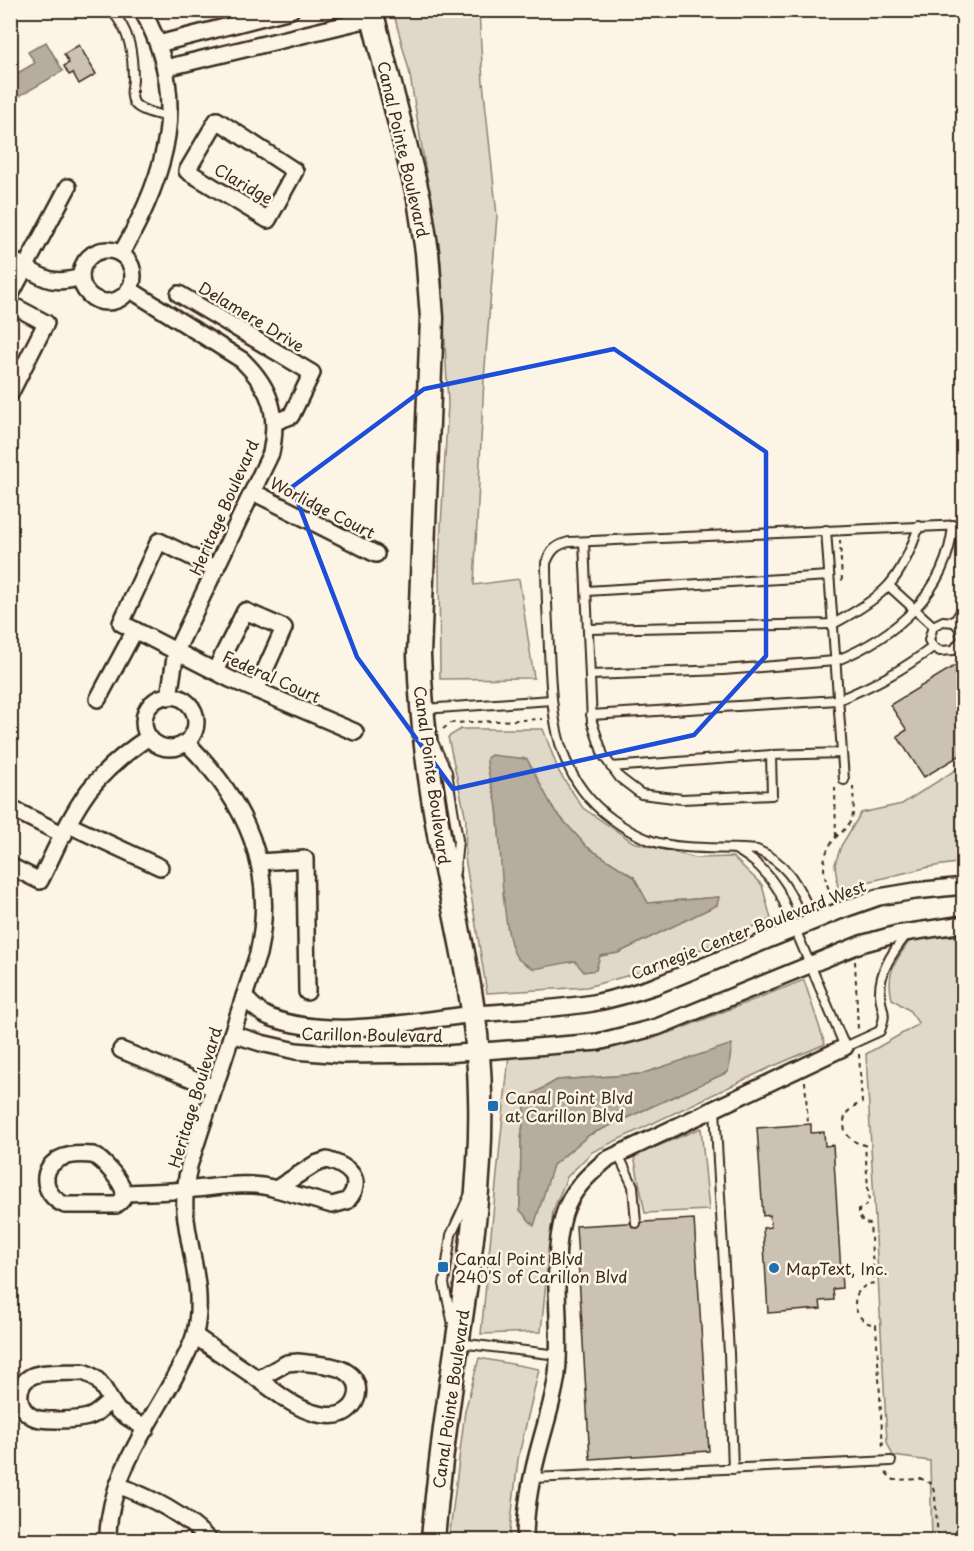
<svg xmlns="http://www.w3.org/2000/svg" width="974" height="1551" font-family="'Playpen Sans',sans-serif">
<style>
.green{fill:#e0d8c8;stroke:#8e8173;stroke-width:1.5;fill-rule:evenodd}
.water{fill:#b7ad9e;stroke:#85796b;stroke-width:1.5}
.building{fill:#ccc2b3;stroke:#3b2a1e;stroke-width:1.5}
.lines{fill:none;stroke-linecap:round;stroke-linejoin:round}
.lane-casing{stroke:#3b2a1e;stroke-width:12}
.street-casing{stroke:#3b2a1e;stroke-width:20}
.secondary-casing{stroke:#3b2a1e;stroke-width:27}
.path{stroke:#3b2a1e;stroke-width:2;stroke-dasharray:4.5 4.5;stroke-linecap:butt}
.lane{stroke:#fcf5e5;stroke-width:8}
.street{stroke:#fcf5e5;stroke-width:15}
.secondary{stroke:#fcf5e5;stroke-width:22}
.marked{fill:none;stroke:#1d4ed8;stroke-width:4.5;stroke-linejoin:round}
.poi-dot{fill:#1f6fb2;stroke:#fcf5e5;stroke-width:2}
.labels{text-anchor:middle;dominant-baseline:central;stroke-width:5;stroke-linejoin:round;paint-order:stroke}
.street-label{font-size:16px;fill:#3b2a1e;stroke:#fcf5e5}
.poi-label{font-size:16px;fill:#3b2a1e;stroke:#fcf5e5;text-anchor:start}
</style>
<rect width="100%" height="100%" fill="#fcf5e5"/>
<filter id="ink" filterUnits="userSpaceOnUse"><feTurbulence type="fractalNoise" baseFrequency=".0167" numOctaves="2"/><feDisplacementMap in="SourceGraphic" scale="12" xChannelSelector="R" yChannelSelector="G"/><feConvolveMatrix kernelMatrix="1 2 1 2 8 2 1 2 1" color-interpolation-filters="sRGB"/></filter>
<g filter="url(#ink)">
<g class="green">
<polygon points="393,11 479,11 483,82 497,216 484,379 474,585 519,579 534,678 440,679 439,561 448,404 441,262 409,70"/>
<path d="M461 729H543L559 772 583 808 633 842 696 858 733 857 762 885 771 919 662 966 587 987 487 993 465 858 466 819 448 737ZM526 759 554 810 587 847 634 877 648 903 718 897 717 905 618 953 600 956 507 920 497 807Z"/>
<polygon points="963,765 963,862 929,867 838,889 835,864 841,846 861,813 902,804"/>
<path d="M963 936V1540H932L930 1461 893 1456 887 1442 866 1054 919 1024 909 1010 892 999C885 970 897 960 912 937Z"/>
<path d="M804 980 825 1044 769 1068 592 1152 567 1177 553 1211 541 1332 481 1334 509 1055 602 1047 672 1032ZM731 1045 728 1072 589 1135 553 1165 520 1209 521 1140 526 1098 557 1080 641 1074Z"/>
<polygon points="701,1128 709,1210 645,1213 634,1156"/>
<polygon points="479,1358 539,1369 518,1459 509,1540 449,1540 465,1411"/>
</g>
<g class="water">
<polygon points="46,42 63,71 16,98 11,89 11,77 35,63 28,52"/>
<path d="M491 755 527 759 554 810 587 847 634 877 648 903 719 897 717 905 618 953 600 956 596 970 584 972 575 961 534 969C530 966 522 963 518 959 501 941 501 836 497 808 495 790 486 775 487 758Z"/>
<polygon points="732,1044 728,1072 589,1135 553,1165 534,1226 520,1210 521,1140 526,1098 557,1080 641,1074"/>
</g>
<g class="building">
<polygon points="79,45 96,74 79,84 73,73 69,75 64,66 69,63 64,54"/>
<polygon points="964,660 964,753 924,777 897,736 907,730 890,705"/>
<polygon points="811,1124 811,1133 824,1132 825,1146 833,1145 842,1288 833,1289 834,1300 820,1301 821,1309 768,1313 763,1228 771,1227 770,1215 763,1216 757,1128"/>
<polygon points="694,1219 709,1451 590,1459 576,1226"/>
</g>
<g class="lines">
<g class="lane-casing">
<g id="lane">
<path d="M111 10C130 31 133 52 133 80 132 88 130 95 134 103 141 112 158 114 168 117"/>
<polyline points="826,530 844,780"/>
<polyline points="584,542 592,722 603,755 620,778 641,794 682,799 772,795 771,755 842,753"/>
<polyline points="889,586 933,626 929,640 933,647"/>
<polyline points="587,591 829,576"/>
<polyline points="933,626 943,621 954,622"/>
<path d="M588 629 833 624C852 614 873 602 888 586 903 570 912 547 919 526"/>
<path d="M590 675 723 670 835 661C895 637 947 593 953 525"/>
<polyline points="424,709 552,700"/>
<path d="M591 715 838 700C875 685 901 671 933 647L940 651 954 650 962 639 959 627 954 622 964 607"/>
<polyline points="434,744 447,772 458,840 455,872"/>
<polyline points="611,767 771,755"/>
<path d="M735 849C755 860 767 872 779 891L845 1047 880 1031C888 1009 881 1013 880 994 879 971 893 952 906 935"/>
<path d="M815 921C799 890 791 864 757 850 724 847 683 851 652 841 638 836 624 828 612 819 554 777 552 715 549 650 548 621 546 592 546 563 551 550 556 545 569 542L964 525"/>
<polyline points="715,1109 729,1353 733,1469"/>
<polyline points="618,1154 633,1186 636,1223"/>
<polyline points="452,1320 444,1284 451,1235 469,1196"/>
<polyline points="459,1343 558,1355"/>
<polyline points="533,1478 891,1461"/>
</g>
</g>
<g class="street-casing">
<g id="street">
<polyline points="158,44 291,10"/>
<polyline points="165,68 373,18"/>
<polygon points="217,120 295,171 268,220 187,171"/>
<circle cx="107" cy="276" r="26"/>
<path d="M121 254C167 174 191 97 142 10"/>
<path d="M10 259C39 273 46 288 81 277"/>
<path d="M129 289 242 360C271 388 279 414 271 453L176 651 169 697"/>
<polyline points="179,294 312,373 291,416 275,422"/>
<polyline points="10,296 68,187"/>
<polyline points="10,304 46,323 10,394"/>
<polyline points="253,492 376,554"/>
<polyline points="216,569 159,541 121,623 230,679 355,732"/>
<polyline points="215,671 245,611 284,628 256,690"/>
<circle cx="170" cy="722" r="26"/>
<polyline points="98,699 135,630"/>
<polyline points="10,808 64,835"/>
<polyline points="69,825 160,867"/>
<polyline points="259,862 305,859 307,992"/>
<path d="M10 866 40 881C55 851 69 817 89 790 106 769 126 752 149 737"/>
<path d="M244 996C252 1006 260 1014 272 1018 330 1039 408 1022 466 1015 508 1011 551 1010 593 1003 614 999 634 993 655 986L839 911 879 897 915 891 964 886"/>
<polyline points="232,1034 261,1043 296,1051 342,1055 446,1054 598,1042 657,1027 861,944 897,934 964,924"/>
<polyline points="121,1050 214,1088"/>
<path d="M93 1155C102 1159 124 1183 124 1194 124 1199 120 1202 116 1205H65C45 1197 37 1171 59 1159 68 1154 83 1154 93 1155Z"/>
<path d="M327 1160C348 1166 366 1179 347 1201L332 1205 276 1189 315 1164Z"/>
<path d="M124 1193C144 1192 164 1192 184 1190 216 1188 245 1180 276 1189"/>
<polyline points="195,1336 258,1379"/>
<path d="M298 1362C313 1364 336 1364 348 1373 364 1384 359 1407 341 1414 333 1417 322 1415 314 1413 293 1407 275 1391 258 1379L287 1363Z"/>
<path d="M83 1372C99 1377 103 1387 111 1401 103 1406 97 1415 88 1417 78 1420 42 1422 33 1417 16 1409 15 1384 32 1376 43 1371 70 1373 83 1372Z"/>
<polyline points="111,1401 118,1411 146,1429"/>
<path d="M118 1485C153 1499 182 1513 209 1540"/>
<path d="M108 1540C107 1482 145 1431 172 1382 180 1366 191 1350 195 1333 205 1291 189 1253 185 1211 184 1196 186 1181 189 1166L258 954C277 869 246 801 186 742"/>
<path d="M525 1540C525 1507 532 1473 541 1441 547 1419 554 1397 557 1374 563 1321 549 1266 564 1214 571 1191 588 1175 606 1160L845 1047"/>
</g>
</g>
<g class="secondary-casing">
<path id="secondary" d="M371 10 419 199 427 252 432 318 419 655C421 717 429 779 440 840 456 924 479 1008 480 1095 483 1195 464 1293 450 1392 443 1441 437 1491 433 1540"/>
</g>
<g class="path">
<polyline points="840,540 842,582"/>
<polyline points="443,729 451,723 543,719"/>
<polyline points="835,787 836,838"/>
<path d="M832 897C822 875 819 855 837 836 843 831 849 826 852 818 855 809 853 796 853 785"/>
<polyline points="855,961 858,1030"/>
<path d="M859 1054 862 1103C836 1110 839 1141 865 1145L869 1203 859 1210V1216L864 1223 870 1224 874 1283C847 1287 850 1322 876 1325L883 1449"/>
<polyline points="805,1081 808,1124"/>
<polyline points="886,1473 894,1480 922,1479 932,1484 935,1496 938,1540"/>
</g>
<use href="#lane" class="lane"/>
<use href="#street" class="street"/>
<use href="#secondary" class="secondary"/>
</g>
</g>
<path class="marked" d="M614 349 766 452V656L694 735 453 789 357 657 292 487 424 389Z"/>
<g class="poi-dot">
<rect x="487" y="1100" width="12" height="12" rx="3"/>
<rect x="437" y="1261" width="12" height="12" rx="3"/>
<circle cx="774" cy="1268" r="6"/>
</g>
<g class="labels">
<g class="street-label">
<text transform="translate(404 149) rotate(77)">Canal Pointe Boulevard</text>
<text transform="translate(244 183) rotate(30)">Claridge</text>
<text transform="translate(252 316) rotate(31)">Delamere Drive</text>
<text transform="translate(223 507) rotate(-66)">Heritage Boulevard</text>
<text transform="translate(323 507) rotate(27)">Worlidge Court</text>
<text transform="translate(272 676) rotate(24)">Federal Court</text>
<text transform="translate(433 775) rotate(82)">Canal Pointe Boulevard</text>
<text transform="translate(748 929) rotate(-21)">Carnegie Center Boulevard West</text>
<text transform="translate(372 1034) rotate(1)">Carillon Boulevard</text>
<text transform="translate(194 1097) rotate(-73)">Heritage Boulevard</text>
<text transform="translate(450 1399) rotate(-82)">Canal Pointe Boulevard</text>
</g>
<g class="poi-label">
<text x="505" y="1097">Canal Point Blvd<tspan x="505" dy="18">at Carillon Blvd</tspan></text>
<text x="455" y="1258">Canal Point Blvd<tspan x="455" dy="18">240'S of Carillon Blvd</tspan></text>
<text x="786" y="1268">MapText, Inc.</text>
</g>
</g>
<rect width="974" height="1551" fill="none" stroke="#fcf5e5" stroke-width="36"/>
<rect x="18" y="18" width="938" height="1515" fill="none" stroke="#3b2a1e" stroke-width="2" filter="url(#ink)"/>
</svg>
